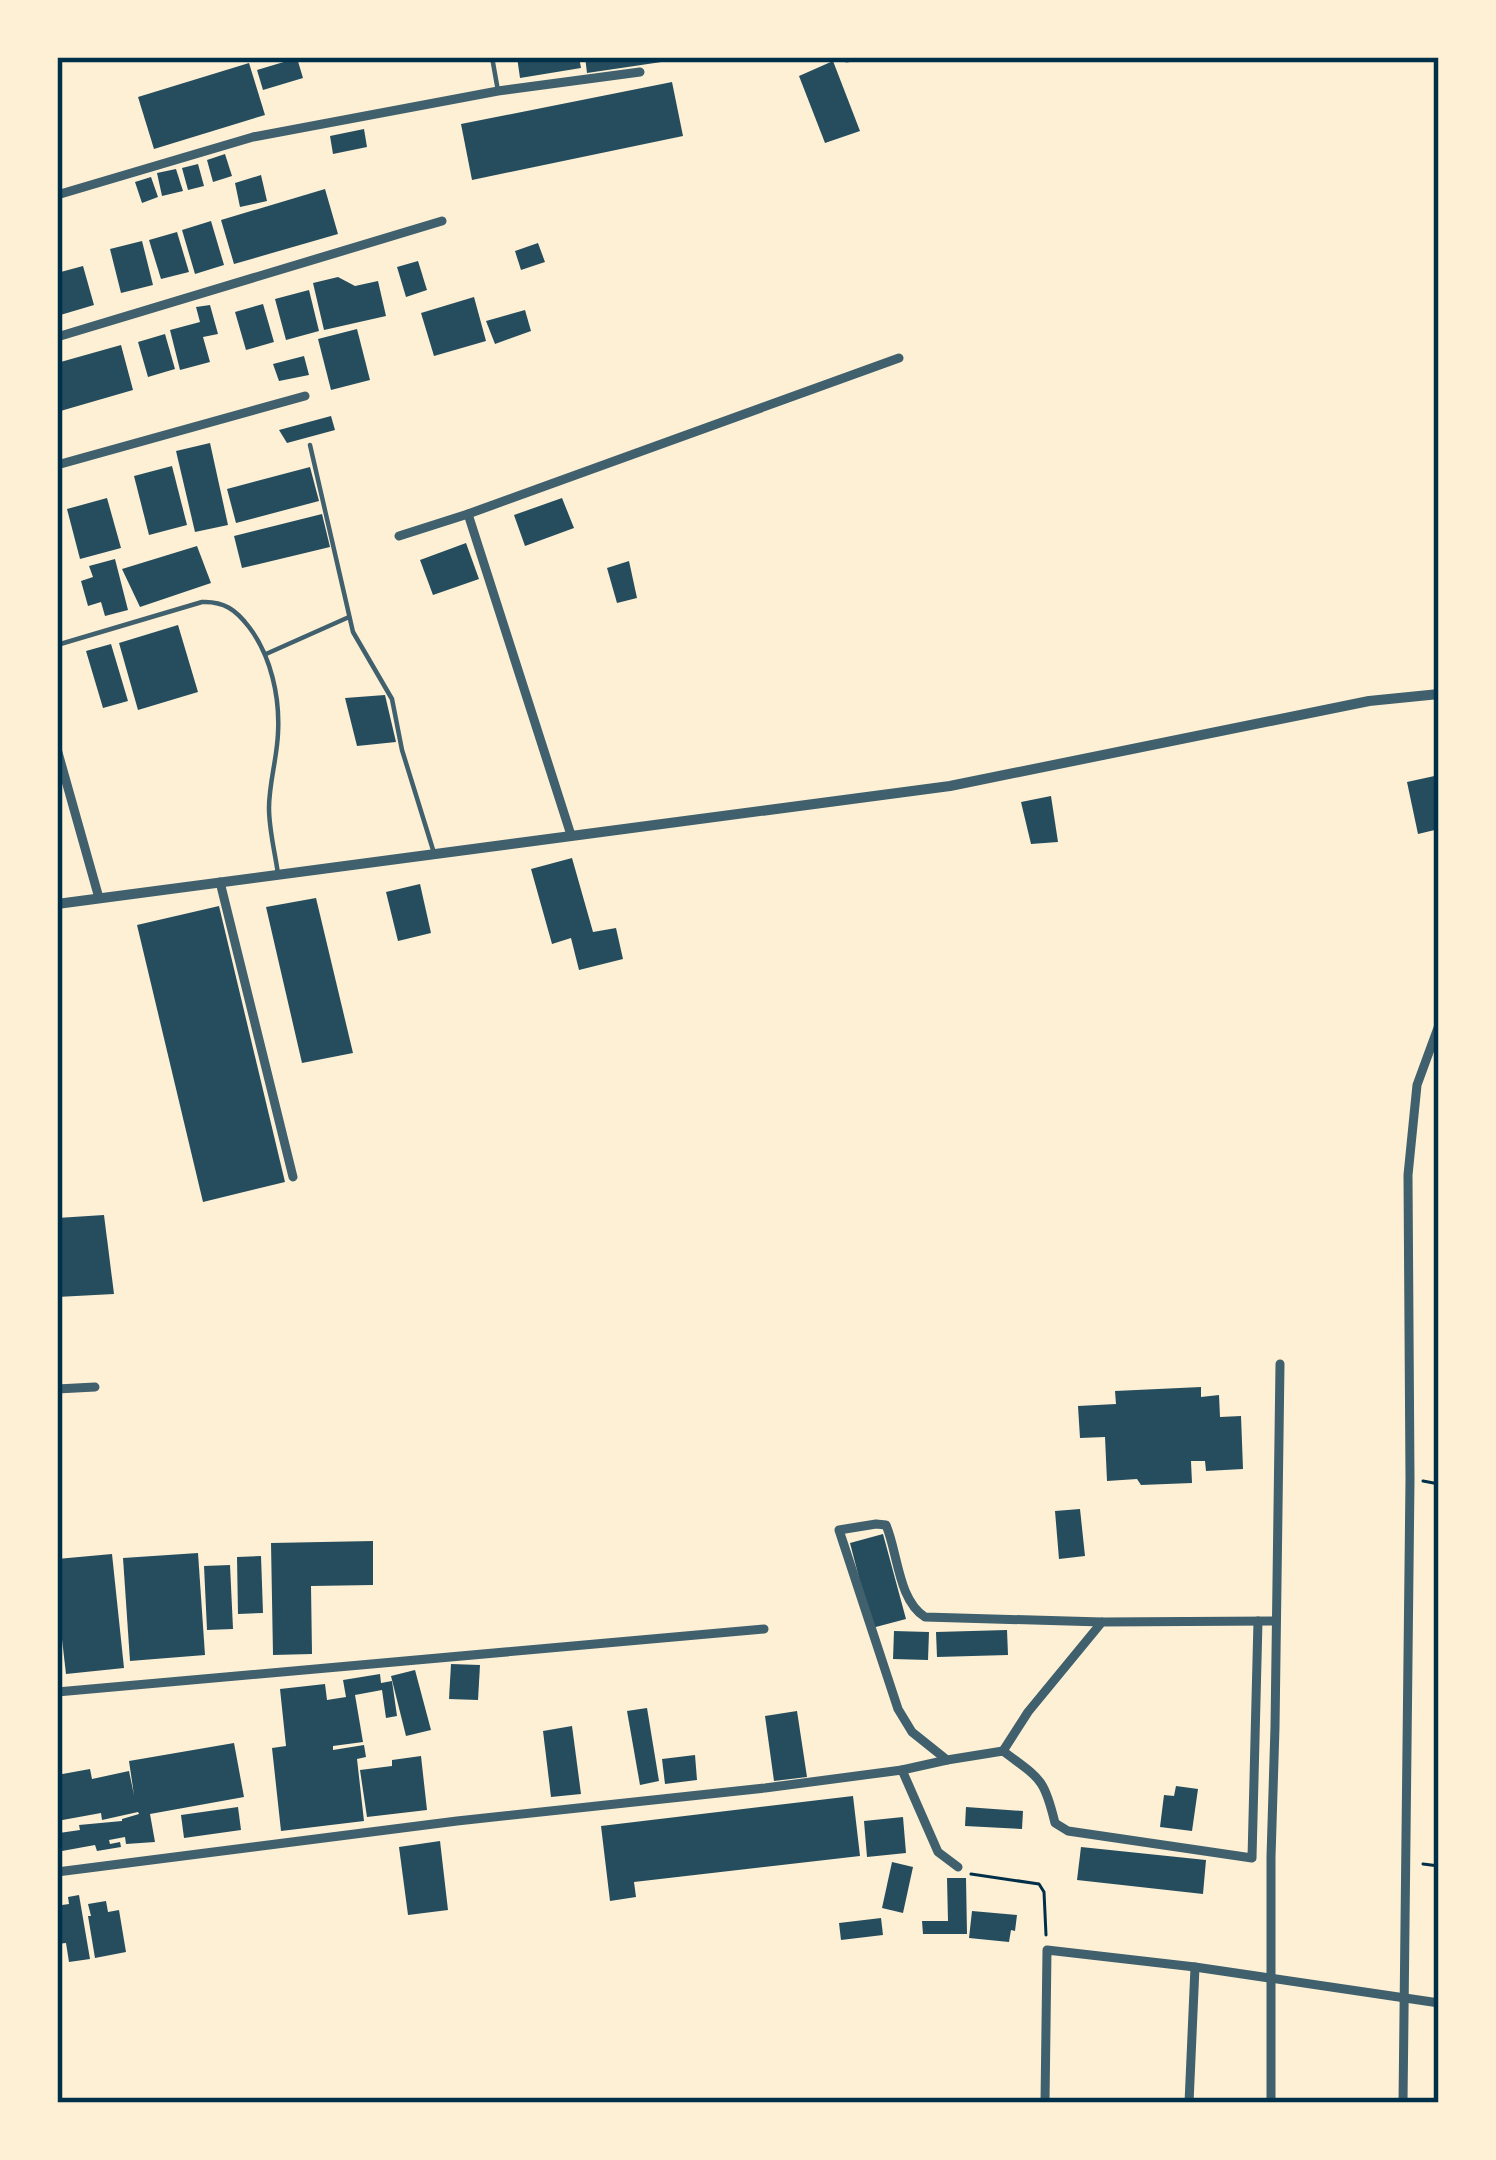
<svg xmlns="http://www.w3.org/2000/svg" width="1496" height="2160" font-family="Arial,sans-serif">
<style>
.building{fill:#264d5e}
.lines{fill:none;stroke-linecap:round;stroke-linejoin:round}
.path{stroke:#003049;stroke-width:3}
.service{stroke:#3f606c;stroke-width:4.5}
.minor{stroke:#3f606c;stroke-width:9}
.tertiary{stroke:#3f606c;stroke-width:10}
.neatline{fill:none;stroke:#003049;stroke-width:4.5}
</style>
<rect width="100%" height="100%" fill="#fdf0d5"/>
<g class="building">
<polygon points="517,57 579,57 581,68 520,78"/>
<polygon points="585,57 675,57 675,60 587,73"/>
<polygon points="297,58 303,78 263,90 257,70"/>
<polygon points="833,61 860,131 825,143 799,76"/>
<polygon points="249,63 265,115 154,149 138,97"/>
<polygon points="672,82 683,136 472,180 461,124"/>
<polygon points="364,129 367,147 333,154 330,136"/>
<polygon points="225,154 232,176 213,182 207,160"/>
<polygon points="198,164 204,186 188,190 182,168"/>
<polygon points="176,169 183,191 162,196 157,173"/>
<polygon points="261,175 267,201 240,207 235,183"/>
<polygon points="151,177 158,197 142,203 135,182"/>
<polygon points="325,189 338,234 234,264 221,220"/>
<polygon points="211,221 224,265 195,274 182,230"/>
<polygon points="177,232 189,272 161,279 149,240"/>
<polygon points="142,241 153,285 121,293 110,249"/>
<polygon points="538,243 545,262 521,270 515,251"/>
<polygon points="418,261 427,290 406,297 397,267"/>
<polygon points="83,266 94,305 57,316 57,273"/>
<polygon points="338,277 355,286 378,281 386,316 324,330 313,283"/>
<polygon points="309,290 319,331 286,340 275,299"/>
<polygon points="474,297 486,341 434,356 421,313"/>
<polygon points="263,304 274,342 246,350 235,312"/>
<polygon points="210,305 218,334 203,337 210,362 180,370 170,330 200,322 196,307"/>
<polygon points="525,310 531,331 495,344 486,321"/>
<polygon points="357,329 370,380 331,390 318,339"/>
<polygon points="165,334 175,369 148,377 138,342"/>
<polygon points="121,345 133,390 57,412 57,363"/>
<polygon points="304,356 309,375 279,381 273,364"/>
<polygon points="331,416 335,430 287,443 279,430"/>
<polygon points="210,443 228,525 195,532 176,451"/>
<polygon points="172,466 187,525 149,535 134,476"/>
<polygon points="310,467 319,501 236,523 227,489"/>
<polygon points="107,498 121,548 80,559 67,509"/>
<polygon points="562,498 574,528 525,546 514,515"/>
<polygon points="322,514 330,547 242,568 234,536"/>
<polygon points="466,543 479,579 433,595 420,560"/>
<polygon points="197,546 211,583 140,607 122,569"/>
<polygon points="115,559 128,610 105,616 101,602 88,606 81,581 93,577 89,566"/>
<polygon points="629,561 637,598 617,603 607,568"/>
<polygon points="178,625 198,692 138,710 119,643"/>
<polygon points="111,644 128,701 103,708 86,651"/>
<polygon points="385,695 396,742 357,746 345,698"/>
<polygon points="1439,775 1439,829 1418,834 1407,782"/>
<polygon points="1051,796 1058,842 1031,844 1021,802"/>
<polygon points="572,858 593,932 616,928 623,959 579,970 571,938 552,944 531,869"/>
<polygon points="420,884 431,933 398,941 386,892"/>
<polygon points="316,898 353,1053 302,1063 266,907"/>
<polygon points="219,906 285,1182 203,1202 137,925"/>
<polygon points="104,1215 114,1294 57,1297 57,1218"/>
<polygon points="1201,1387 1201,1397 1219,1395 1220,1417 1241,1416 1243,1469 1206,1471 1205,1461 1191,1461 1192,1483 1141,1485 1137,1479 1107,1481 1105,1437 1080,1438 1078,1406 1116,1404 1115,1391"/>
<polygon points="1080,1509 1085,1556 1059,1559 1055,1511"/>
<polygon points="883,1534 906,1619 872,1628 850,1543"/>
<polygon points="373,1541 373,1585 311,1586 312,1654 273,1655 271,1543"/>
<polygon points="198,1553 205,1655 130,1661 123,1558"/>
<polygon points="112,1554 124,1668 66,1674 57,1596 57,1559"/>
<polygon points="261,1556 263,1613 238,1614 237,1557"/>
<polygon points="230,1565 233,1629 207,1630 204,1566"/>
<polygon points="1007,1630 1008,1655 937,1657 936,1632"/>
<polygon points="894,1631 929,1632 928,1660 893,1659"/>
<polygon points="451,1664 480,1665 478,1700 449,1699"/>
<polygon points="415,1670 431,1730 406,1736 391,1676"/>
<polygon points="380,1674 381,1683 392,1681 397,1716 386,1718 382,1690 355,1695 363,1742 333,1746 333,1761 333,1750 364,1745 366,1757 357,1759 364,1821 281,1831 272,1748 286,1746 280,1689 325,1684 327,1700 346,1697 343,1680"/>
<polygon points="647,1708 659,1781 640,1785 627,1711"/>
<polygon points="797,1711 807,1777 774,1781 765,1716"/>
<polygon points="572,1726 581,1794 551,1797 543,1731"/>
<polygon points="234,1743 244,1797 150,1814 155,1842 126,1844 125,1837 109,1840 110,1844 120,1842 121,1847 97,1851 95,1845 62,1851 59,1833 80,1830 79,1825 122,1821 122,1819 139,1814 138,1812 102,1820 101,1813 57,1821 57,1775 90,1769 92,1779 129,1771 134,1795 129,1761"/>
<polygon points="695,1755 697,1780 665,1784 662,1759"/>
<polygon points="421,1756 427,1810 367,1817 360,1770 392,1766 392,1760"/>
<polygon points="1176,1786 1198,1789 1192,1831 1160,1827 1164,1795 1174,1796"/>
<polygon points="853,1796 860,1856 634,1882 636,1897 610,1901 601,1826"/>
<polygon points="238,1807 241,1830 184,1838 181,1815"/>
<polygon points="966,1807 1023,1811 1022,1829 965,1826"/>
<polygon points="903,1817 906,1853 867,1857 864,1821"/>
<polygon points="440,1841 448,1910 408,1915 399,1847"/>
<polygon points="1081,1847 1206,1860 1203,1894 1077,1880"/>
<polygon points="892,1862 913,1867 903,1913 882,1908"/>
<polygon points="947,1878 966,1878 967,1934 923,1934 922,1921 948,1921"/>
<polygon points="79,1895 90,1959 69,1962 66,1943 57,1944 57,1902 61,1901 62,1905 69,1904 68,1897"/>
<polygon points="106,1901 108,1912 119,1910 126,1952 95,1958 88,1916 91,1916 88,1904"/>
<polygon points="972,1911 1017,1915 1015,1931 1011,1930 1009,1942 969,1938"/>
<polygon points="881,1918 883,1935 841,1940 839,1923"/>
</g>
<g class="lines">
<g class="path">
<polyline points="1423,1481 1439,1484"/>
<polyline points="1423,1864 1439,1866"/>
<polyline points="971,1874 1039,1884 1044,1892 1046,1935"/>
</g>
<g class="service">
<polyline points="492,57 498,91"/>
<polyline points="310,445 353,632 392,699 402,750 434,853"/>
<path d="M57 645 202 602C224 601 236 610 249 627 271 656 280 697 278 733 277 759 269 783 269 808 269 830 275 852 278 874"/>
<polyline points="266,654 349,617"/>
</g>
<g class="minor">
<polyline points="847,58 848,57"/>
<polyline points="57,195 253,137 498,91 640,72"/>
<polyline points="57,337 442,221"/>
<polyline points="57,465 305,396"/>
<polyline points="468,514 571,835"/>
<polyline points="399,536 468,514 899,358"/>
<polyline points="57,749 99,898"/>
<polyline points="220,882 293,1177"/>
<polyline points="57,1389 95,1387"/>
<path d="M1102 1622 925 1617C898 1600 898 1553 886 1525L876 1524 839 1530 898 1709 912 1732 947 1760 1003 1751C1040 1779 1044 1777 1055 1823L1068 1831 1252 1858 1258 1621"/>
<polyline points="57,1692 764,1629"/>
<polyline points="1003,1751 1028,1712 1102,1622 1276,1621"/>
<polyline points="902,1770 947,1760"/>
<polyline points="57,1872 457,1821 765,1788 902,1770 938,1852 958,1867"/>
<polyline points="1045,2103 1047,1950 1195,1967 1439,2003"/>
<polyline points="1189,2103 1195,1967"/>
<polyline points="1271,2103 1271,1857 1275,1727 1280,1364"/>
<polyline points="1403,2103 1410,1480 1408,1175 1417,1085 1439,1025"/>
</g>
<polyline class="tertiary" points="57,904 950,786 1369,701 1439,694"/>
</g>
<rect width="1496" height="2160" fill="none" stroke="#fdf0d5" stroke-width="120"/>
<rect x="60" y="60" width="1376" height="2040" class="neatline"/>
</svg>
